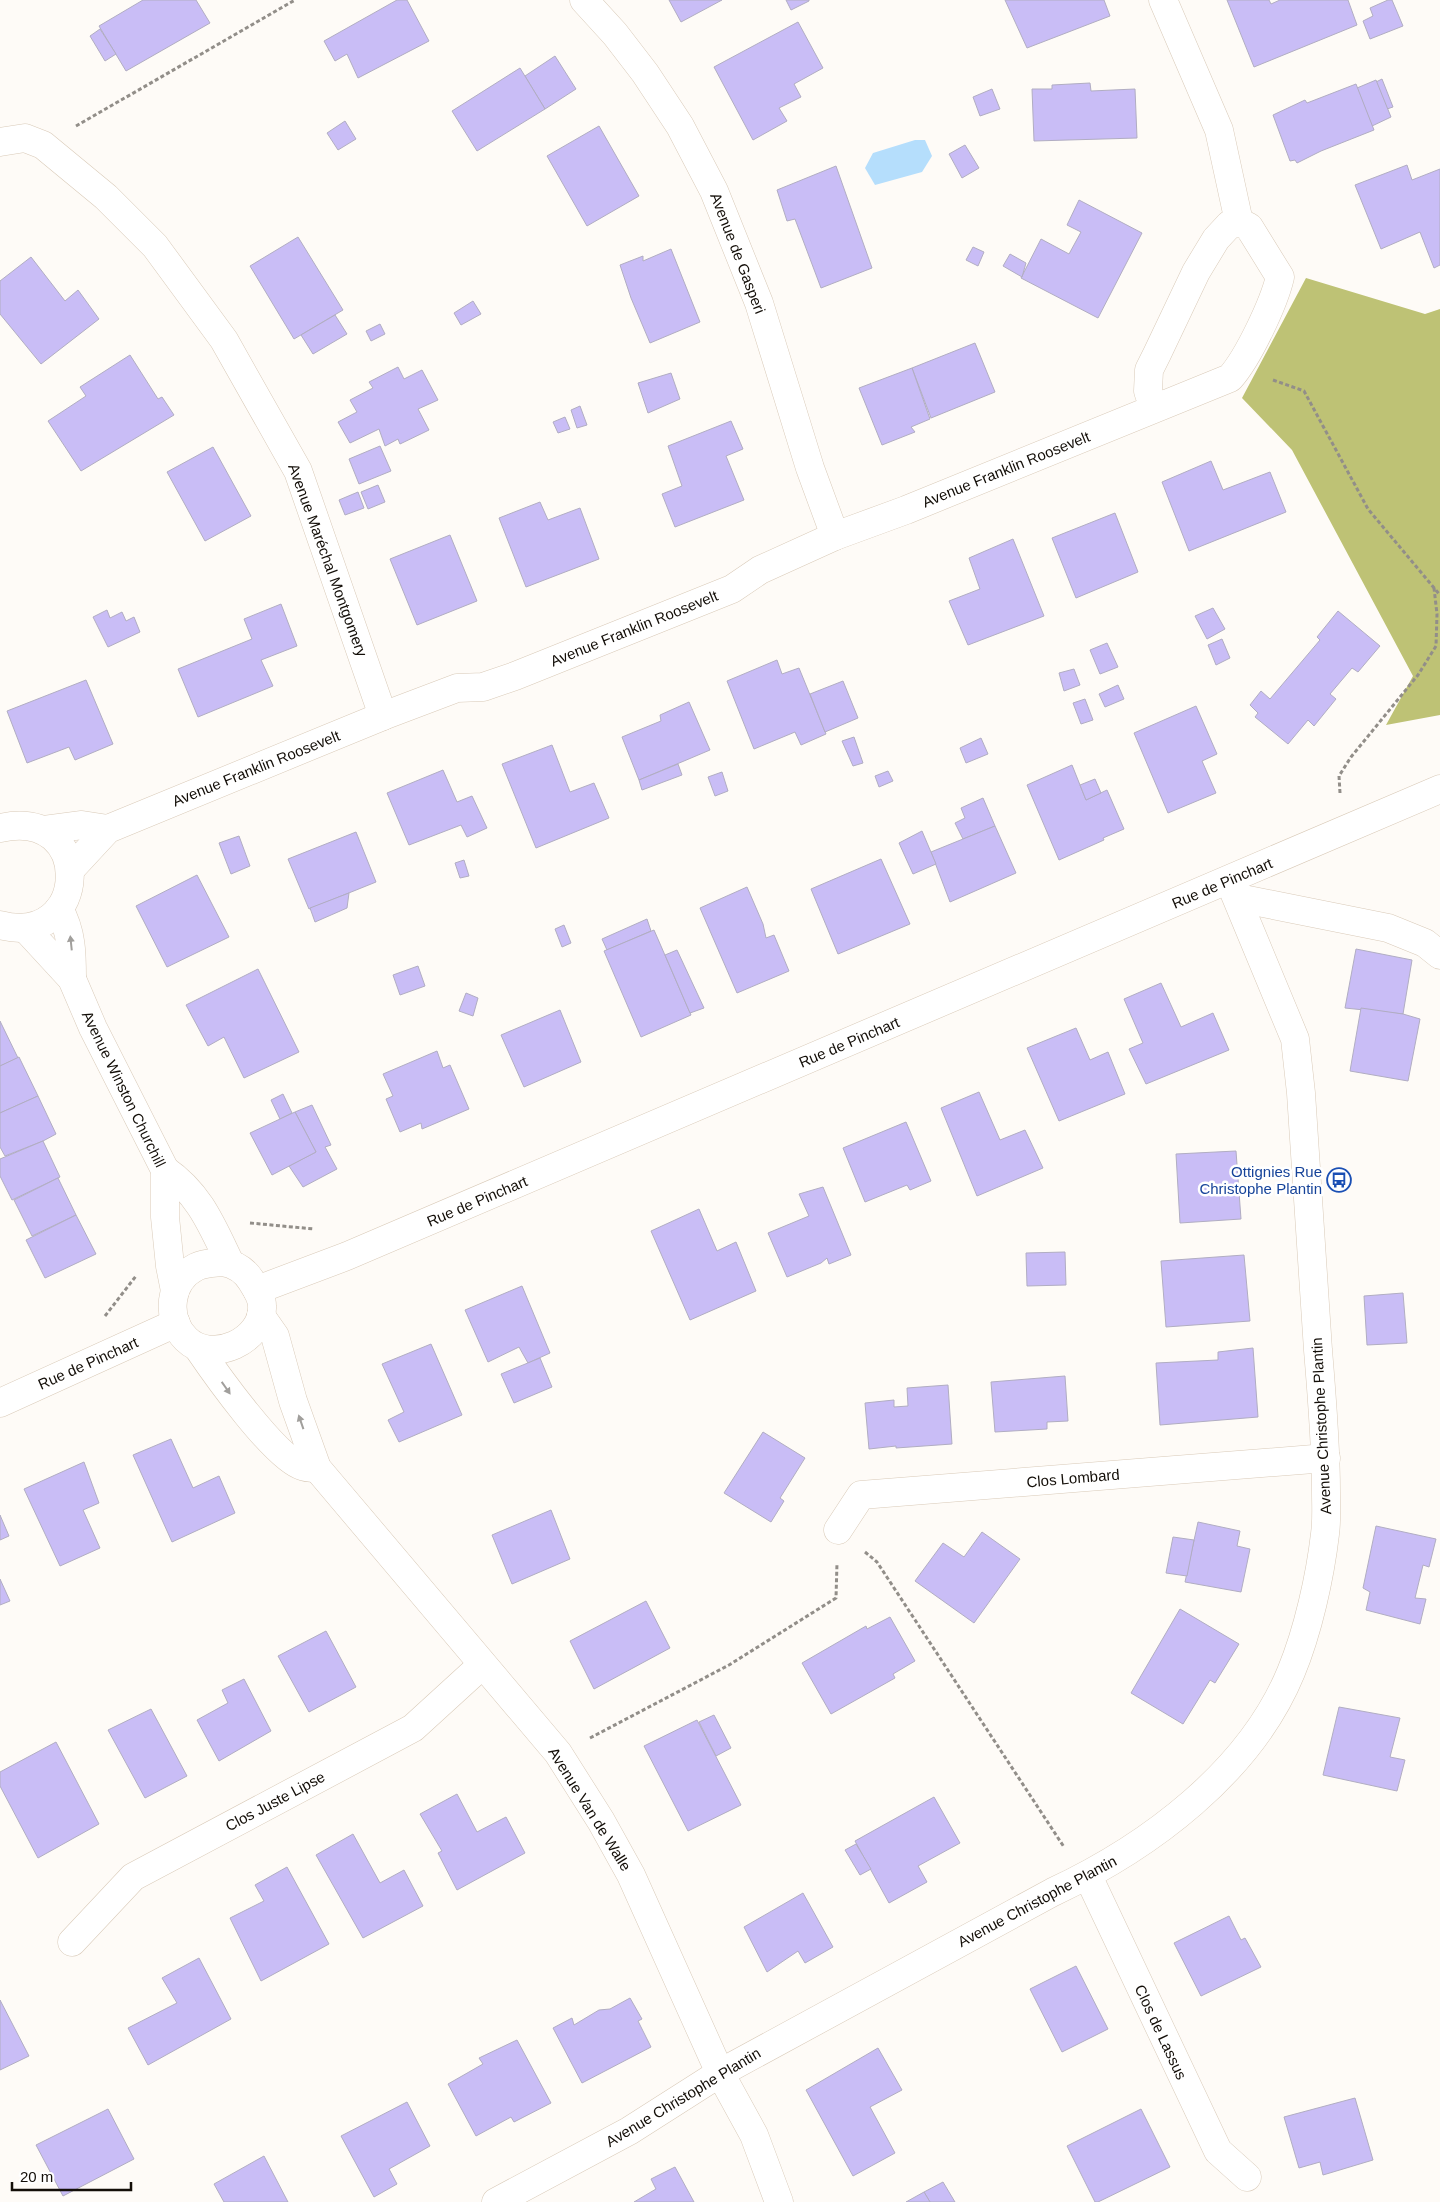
<svg xmlns="http://www.w3.org/2000/svg" width="1440" height="2202" font-family="Helvetica,sans-serif">
<style>
.forest{fill:#bec275}
.water{fill:#b5defc}
.building{fill:#c9bdf6;stroke:#b1adc2}
.lines{fill:none;stroke-linecap:round;stroke-linejoin:round}
.minor-casing{stroke:#d9cab8;stroke-width:29}
.major-casing{stroke:#d9cab8;stroke-width:29}
.path{stroke:#928e89;stroke-width:3;stroke-dasharray:4 2.5;stroke-linecap:butt}
.minor{stroke:#fff;stroke-width:28}
.major{stroke:#fff;stroke-width:28}
.oneway{fill:#a19f9c}
.labels{text-anchor:middle;dominant-baseline:central;stroke-width:5;stroke-linejoin:round;paint-order:stroke}
.street-label{font-size:15px;fill:#130e08;stroke:#fff}
.transit-label{font-size:15px;fill:#164399;stroke:#fff;text-anchor:end}
</style>
<rect width="100%" height="100%" fill="#fefbf7"/>
<polygon class="forest" points="1306,278 1425,314 1440,309 1440,715 1386,725 1413,676 1292,450 1242,398"/>
<polygon class="water" points="915,140 925,140 932,156 922,172 875,185 865,168 873,153"/>
<g class="building">
<polygon points="196,0 210,23 126,71 99,26 143,0"/>
<polygon points="397,0 407,0 429,41 358,78 347,54 335,61 324,41"/>
<polygon points="669,0 722,0 681,22"/>
<polygon points="786,0 809,0 809,1 791,10"/>
<polygon points="1005,0 1104,0 1110,16 1027,48"/>
<polygon points="1227,0 1269,0 1271,4 1280,0 1348,0 1357,25 1254,67"/>
<polygon points="1388,0 1392,0 1403,26 1370,39 1363,21 1373,16 1370,8"/>
<polygon points="798,22 823,68 794,84 801,97 779,108 787,121 753,140 714,67"/>
<polygon points="100,29 116,54 105,61 90,36"/>
<polygon points="555,56 576,89 545,109 525,76"/>
<polygon points="520,68 545,109 477,151 452,111"/>
<polygon points="1382,79 1393,107 1387,109 1376,82"/>
<polygon points="1376,80 1391,117 1372,126 1357,88"/>
<polygon points="1090,83 1091,91 1135,89 1137,138 1034,141 1032,89 1052,89 1052,85"/>
<polygon points="1356,84 1374,130 1321,151 1297,163 1295,160 1290,161 1273,115 1305,100 1307,103"/>
<polygon points="992,89 1000,109 980,116 973,97"/>
<polygon points="345,121 356,139 338,150 327,133"/>
<polygon points="599,126 639,196 587,226 547,156"/>
<polygon points="965,145 979,168 962,178 949,154"/>
<polygon points="1407,165 1412,180 1440,169 1440,265 1434,268 1420,232 1381,249 1355,185"/>
<polygon points="836,166 872,268 821,288 795,219 787,221 777,190"/>
<polygon points="1079,200 1142,233 1098,318 1021,278 1041,239 1069,254 1081,232 1067,225"/>
<polygon points="298,237 343,310 294,339 250,266"/>
<polygon points="973,247 984,252 978,266 966,260"/>
<polygon points="671,249 700,322 650,343 631,298 620,265 643,256 643,261"/>
<polygon points="1010,254 1026,263 1022,277 1003,266"/>
<polygon points="31,257 65,301 78,290 99,319 41,364 0,314 0,281"/>
<polygon points="473,301 481,314 461,325 454,313"/>
<polygon points="335,315 347,334 313,354 301,335"/>
<polygon points="380,324 385,334 371,341 366,331"/>
<polygon points="975,343 995,392 931,418 912,368"/>
<polygon points="130,355 158,399 162,397 174,415 81,471 48,421 86,396 80,387"/>
<polygon points="398,367 404,379 422,370 438,400 418,409 429,430 400,444 398,439 385,446 379,429 350,443 338,422 357,412 350,400 373,388 369,382"/>
<polygon points="912,368 930,419 911,427 915,432 882,445 859,388"/>
<polygon points="671,373 680,399 648,413 638,383"/>
<polygon points="580,406 587,425 577,428 571,410"/>
<polygon points="565,417 570,429 558,433 553,422"/>
<polygon points="731,421 743,449 726,456 744,500 675,527 662,494 682,486 668,446"/>
<polygon points="380,446 391,471 359,484 349,459"/>
<polygon points="213,447 251,516 205,541 167,472"/>
<polygon points="1211,461 1223,490 1270,472 1286,512 1189,551 1162,482"/>
<polygon points="378,485 385,502 368,509 361,492"/>
<polygon points="358,492 364,508 345,515 339,500"/>
<polygon points="540,502 548,520 580,508 599,559 526,587 499,518"/>
<polygon points="1115,513 1138,572 1076,598 1052,538"/>
<polygon points="450,535 477,601 417,625 390,559"/>
<polygon points="1013,539 1044,616 968,645 949,601 980,589 969,558"/>
<polygon points="281,604 297,646 261,660 273,686 198,717 178,669 252,639 244,619"/>
<polygon points="1213,608 1225,629 1207,639 1195,616"/>
<polygon points="107,610 110,618 122,612 126,621 134,617 140,632 108,647 93,617"/>
<polygon points="1338,611 1380,646 1358,672 1352,668 1330,694 1336,699 1314,726 1308,720 1288,744 1255,717 1258,713 1250,705 1261,691 1270,699 1320,640 1317,637"/>
<polygon points="1222,639 1230,658 1216,665 1208,645"/>
<polygon points="1107,643 1118,667 1100,674 1090,650"/>
<polygon points="777,660 782,674 799,668 826,734 801,745 795,732 754,749 727,681"/>
<polygon points="1074,669 1080,685 1064,691 1059,673"/>
<polygon points="86,680 113,744 75,760 69,747 27,763 7,711"/>
<polygon points="843,681 858,718 825,732 810,694"/>
<polygon points="1118,685 1124,699 1105,707 1099,694"/>
<polygon points="1085,699 1093,720 1081,724 1073,703"/>
<polygon points="689,702 710,750 639,780 622,737 661,721 660,715"/>
<polygon points="1196,706 1217,754 1202,761 1216,793 1168,813 1134,733"/>
<polygon points="854,737 863,763 853,766 842,741"/>
<polygon points="981,738 988,754 966,763 960,748"/>
<polygon points="552,745 570,792 594,783 609,818 536,848 502,764"/>
<polygon points="678,764 682,775 642,790 639,780"/>
<polygon points="1072,765 1086,800 1107,790 1124,829 1103,838 1104,840 1059,860 1027,785"/>
<polygon points="443,770 457,802 472,796 487,828 467,837 461,825 409,845 387,793"/>
<polygon points="888,771 893,781 879,787 875,776"/>
<polygon points="722,772 728,791 715,796 708,777"/>
<polygon points="1095,779 1101,793 1086,800 1080,785"/>
<polygon points="983,798 995,826 963,839 955,823 965,818 961,808"/>
<polygon points="995,826 1016,873 950,902 931,852"/>
<polygon points="922,831 936,864 913,874 899,843"/>
<polygon points="356,832 376,882 309,909 288,859"/>
<polygon points="239,836 250,866 231,874 219,843"/>
<polygon points="881,859 910,924 838,954 811,889"/>
<polygon points="464,860 469,876 460,878 455,863"/>
<polygon points="197,875 229,937 167,967 136,906"/>
<polygon points="747,887 763,924 766,938 774,935 789,971 737,993 700,908"/>
<polygon points="349,893 347,908 315,922 310,908"/>
<polygon points="647,919 651,931 607,950 602,939"/>
<polygon points="564,925 571,943 562,947 555,929"/>
<polygon points="654,930 691,1015 641,1037 604,951"/>
<polygon points="1356,949 1412,960 1403,1014 1345,1008"/>
<polygon points="677,950 704,1008 690,1013 665,955"/>
<polygon points="418,966 425,986 400,995 393,975"/>
<polygon points="258,969 299,1052 244,1078 224,1037 208,1046 186,1005"/>
<polygon points="1161,983 1181,1027 1213,1013 1229,1050 1146,1084 1129,1049 1143,1043 1124,999"/>
<polygon points="466,993 478,998 473,1016 459,1011"/>
<polygon points="1361,1008 1403,1014 1420,1019 1408,1081 1350,1071"/>
<polygon points="560,1010 581,1062 524,1087 501,1035"/>
<polygon points="0,1021 18,1058 0,1066"/>
<polygon points="1076,1028 1090,1060 1108,1052 1125,1094 1059,1121 1027,1048"/>
<polygon points="437,1051 443,1068 450,1065 469,1109 422,1129 421,1123 400,1132 386,1099 393,1096 383,1074"/>
<polygon points="19,1057 38,1096 0,1113 0,1066"/>
<polygon points="979,1092 1000,1140 1025,1130 1043,1168 977,1196 941,1108"/>
<polygon points="283,1094 292,1113 280,1119 271,1100"/>
<polygon points="38,1096 56,1134 43,1141 5,1156 0,1147 0,1113"/>
<polygon points="312,1105 331,1145 325,1147 337,1169 303,1187 289,1166 316,1152 295,1112"/>
<polygon points="295,1112 316,1152 272,1175 250,1133"/>
<polygon points="906,1122 931,1181 910,1190 907,1185 865,1202 843,1148"/>
<polygon points="43,1141 60,1177 12,1200 0,1176 0,1159"/>
<polygon points="1236,1151 1241,1219 1180,1223 1176,1154"/>
<polygon points="58,1178 76,1215 32,1236 14,1200"/>
<polygon points="823,1187 851,1255 829,1264 827,1258 821,1263 787,1277 768,1233 809,1216 799,1194"/>
<polygon points="699,1209 717,1251 736,1242 756,1291 690,1320 651,1231"/>
<polygon points="76,1215 96,1254 45,1278 26,1240"/>
<polygon points="1065,1252 1066,1285 1027,1286 1026,1253"/>
<polygon points="1244,1255 1250,1321 1166,1327 1161,1261"/>
<polygon points="522,1286 550,1353 528,1363 519,1347 488,1362 465,1310"/>
<polygon points="1403,1293 1407,1343 1367,1345 1364,1296"/>
<polygon points="431,1344 462,1415 399,1442 388,1420 404,1412 382,1364"/>
<polygon points="1253,1348 1258,1417 1160,1425 1156,1363 1218,1360 1218,1352"/>
<polygon points="540,1358 552,1387 514,1403 501,1374"/>
<polygon points="1065,1376 1068,1421 1047,1422 1047,1429 995,1432 991,1382"/>
<polygon points="948,1385 952,1444 896,1448 896,1446 869,1449 865,1403 894,1400 894,1407 908,1406 907,1388"/>
<polygon points="763,1432 805,1458 780,1498 784,1501 771,1522 724,1493"/>
<polygon points="171,1439 193,1488 219,1476 235,1513 172,1542 133,1455"/>
<polygon points="84,1462 99,1503 83,1510 100,1548 60,1566 24,1489"/>
<polygon points="551,1510 570,1559 512,1584 492,1535"/>
<polygon points="0,1515 9,1536 0,1540"/>
<polygon points="1198,1522 1240,1531 1237,1546 1250,1549 1241,1592 1185,1582"/>
<polygon points="1376,1526 1436,1539 1429,1567 1423,1565 1415,1598 1426,1599 1420,1624 1366,1610 1370,1592 1363,1588"/>
<polygon points="982,1532 1020,1559 974,1623 915,1581 943,1543 964,1557"/>
<polygon points="1173,1537 1194,1540 1187,1576 1166,1573"/>
<polygon points="0,1579 10,1601 0,1605"/>
<polygon points="646,1601 670,1648 594,1689 570,1641"/>
<polygon points="1180,1609 1239,1644 1215,1683 1210,1680 1183,1724 1131,1693"/>
<polygon points="890,1617 915,1661 893,1674 895,1678 831,1714 802,1663 866,1626 867,1629"/>
<polygon points="326,1631 356,1687 309,1712 278,1656"/>
<polygon points="244,1679 271,1731 219,1761 197,1720 228,1703 222,1690"/>
<polygon points="1339,1707 1400,1718 1390,1757 1405,1760 1397,1791 1323,1775"/>
<polygon points="151,1709 187,1776 145,1798 108,1730"/>
<polygon points="714,1715 731,1748 716,1756 699,1722"/>
<polygon points="697,1720 741,1805 688,1831 644,1746"/>
<polygon points="56,1742 99,1824 38,1858 0,1786 0,1772"/>
<polygon points="457,1794 477,1832 506,1817 525,1853 457,1890 438,1853 442,1851 420,1814"/>
<polygon points="934,1797 960,1843 918,1866 927,1882 889,1903 855,1841"/>
<polygon points="353,1834 380,1883 404,1870 423,1906 363,1938 316,1855"/>
<polygon points="856,1844 871,1869 860,1875 845,1850"/>
<polygon points="287,1867 329,1944 261,1981 230,1918 264,1901 255,1885"/>
<polygon points="803,1893 833,1947 805,1963 798,1951 767,1972 744,1927"/>
<polygon points="1229,1916 1241,1940 1245,1938 1261,1967 1201,1996 1174,1943"/>
<polygon points="199,1958 231,2019 148,2065 128,2028 177,2003 162,1978"/>
<polygon points="1076,1966 1108,2029 1062,2052 1030,1989"/>
<polygon points="630,1998 642,2019 638,2021 651,2047 582,2083 553,2028 572,2018 574,2025 599,2010 610,2009"/>
<polygon points="0,2000 29,2056 0,2070"/>
<polygon points="517,2040 551,2103 514,2122 511,2117 476,2136 448,2084 483,2064 479,2058"/>
<polygon points="878,2048 902,2090 870,2107 895,2153 853,2176 806,2090"/>
<polygon points="1355,2098 1373,2160 1323,2175 1320,2162 1299,2168 1284,2117"/>
<polygon points="407,2102 430,2146 389,2169 397,2184 374,2197 341,2136"/>
<polygon points="108,2109 134,2159 63,2196 36,2145"/>
<polygon points="1141,2109 1170,2167 1098,2202 1095,2202 1067,2146"/>
<polygon points="264,2156 288,2202 224,2202 214,2184"/>
<polygon points="675,2167 694,2202 634,2202 656,2189 651,2179"/>
<polygon points="943,2182 955,2202 930,2202 924,2192"/>
<polygon points="924,2192 930,2202 906,2202"/>
</g>
<g class="lines">
<g class="minor-casing">
<g id="minor">
<polyline points="584,0 615,34 645,73 680,126 714,191 759,303 810,468 835,536"/>
<polyline points="1163,0 1219,130 1239,222"/>
<polyline points="0,142 25,138 43,145 106,197 155,246 224,340 298,471 383,716"/>
<path d="M0 828C96 806 90 949 0 925"/>
<polyline points="44,830 82,825 108,829"/>
<path d="M70 870 108 829 383 716 457 688 483 687 515 676 732 589 760 570 835 536 906 510 1230 378C1248 358 1274 303 1280 277L1249 227 1239 222 1229 225 1216 239 1196 272 1157 354 1149 370 1148 391 1154 409"/>
<polyline points="1238,898 1388,928 1425,943 1440,955"/>
<path d="M59 909C72 932 72 954 72 979"/>
<polyline points="25,928 72,979 93,1028 165,1170 165,1217 170,1266 175,1291"/>
<path d="M165 1170C200 1194 212 1226 230 1263"/>
<polyline points="261,1316 275,1336 293,1401 317,1468 558,1753 601,1821 631,1875 720,2073 754,2135 779,2202"/>
<path d="M198 1348C215 1373 275 1458 302 1466 306 1468 312 1468 317 1468"/>
<polyline points="838,1530 861,1495 1326,1458"/>
<polyline points="1088,1876 1218,2151 1247,2177"/>
<polyline points="72,1942 133,1877 413,1728 482,1665"/>
<path d="M496 2202 629 2131 720 2073 1053 1892C1149 1847 1250 1772 1291 1672 1308 1631 1320 1577 1325 1534 1327 1520 1326 1506 1326 1492 1326 1445 1322 1397 1318 1350 1312 1264 1306 1178 1301 1093L1295 1039 1229 880"/>
</g>
</g>
<g class="major-casing">
<g id="major">
<path d="M222 1262C235 1264 245 1270 252 1282 257 1290 262 1297 262 1306 264 1340 212 1365 186 1339 165 1318 169 1281 196 1267 204 1263 213 1263 222 1262Z"/>
<polyline points="257,1290 347,1256 1440,789"/>
<polyline points="0,1403 176,1323"/>
</g>
</g>
<g class="path">
<polyline points="76,126 295,0"/>
<polyline points="1273,380 1304,391 1368,509 1440,595"/>
<polyline points="1340,793 1339,776 1351,757 1418,675 1436,646 1437,614 1434,588"/>
<polyline points="250,1223 314,1229"/>
<polyline points="105,1316 136,1276"/>
<polyline points="865,1552 877,1562 1064,1847"/>
<polyline points="590,1738 729,1665 836,1598 837,1563"/>
</g>
<use href="#minor" class="minor"/>
<use href="#major" class="major"/>
</g>
<defs><path id="oneway-solid" d="M-6-.8H1V-3.2L6.5 0L1 3.2V.8H-6Z" transform="scale(1.25)"/></defs>
<g class="oneway">
<use href="#oneway-solid" transform="translate(71 943) rotate(-96)"/>
<use href="#oneway-solid" transform="translate(226 1388) rotate(55)"/>
<use href="#oneway-solid" transform="translate(301 1422) rotate(-109)"/>
</g>
<defs>
<g id="bus-ring" transform="scale(1.25)"><circle r="9.5" fill="#fff" stroke="#1a4fb4" stroke-width="1.5"/><path d="M-5-6H5V4H4V6H2V4H-2V6H-4V4H-5ZM-3.5-4V0h7V-4ZM-3.5 1.2v1.5H-2V1.2ZM2 1.2v1.5H3.5V1.2Z" fill="#1a4fb4"/></g>
</defs>
<g fill-rule="evenodd">
<use href="#bus-ring" x="1339" y="1180"/>
</g>
<g class="labels">
<g class="street-label">
<text transform="translate(738 253) rotate(69)">Avenue de Gasperi</text>
<text transform="translate(1006 469) rotate(-22)">Avenue Franklin Roosevelt</text>
<text transform="translate(328 560) rotate(70)">Avenue Maréchal Montgomery</text>
<text transform="translate(634 628) rotate(-22)">Avenue Franklin Roosevelt</text>
<text transform="translate(256 768) rotate(-22)">Avenue Franklin Roosevelt</text>
<text transform="translate(1222 883) rotate(-23)">Rue de Pinchart</text>
<text transform="translate(849 1042) rotate(-23)">Rue de Pinchart</text>
<text transform="translate(124 1089) rotate(64)">Avenue Winston Churchill</text>
<text transform="translate(477 1201) rotate(-23)">Rue de Pinchart</text>
<text transform="translate(88 1363) rotate(-24)">Rue de Pinchart</text>
<text transform="translate(1321 1426) rotate(-93)">Avenue Christophe Plantin</text>
<text transform="translate(1073 1478) rotate(-5)">Clos Lombard</text>
<text transform="translate(275 1801) rotate(-28)">Clos Juste Lipse</text>
<text transform="translate(590 1809) rotate(58)">Avenue Van de Walle</text>
<text transform="translate(1037 1901) rotate(-28)">Avenue Christophe Plantin</text>
<text transform="translate(1161 2032) rotate(65)">Clos de Lassus</text>
<text transform="translate(683 2097) rotate(-31)">Avenue Christophe Plantin</text>
</g>
<g class="transit-label">
<text x="1322" y="1171">Ottignies Rue<tspan x="1322" dy="17">Christophe Plantin</tspan></text>
</g>
</g>
<path d="M12 2182v8h119v-8" fill="none" stroke="#130e08" stroke-width="2.5"/>
<text x="20" y="2182" font-size="15" fill="#130e08" stroke="#ffffff" stroke-width="4" paint-order="stroke">20 m</text>
</svg>
